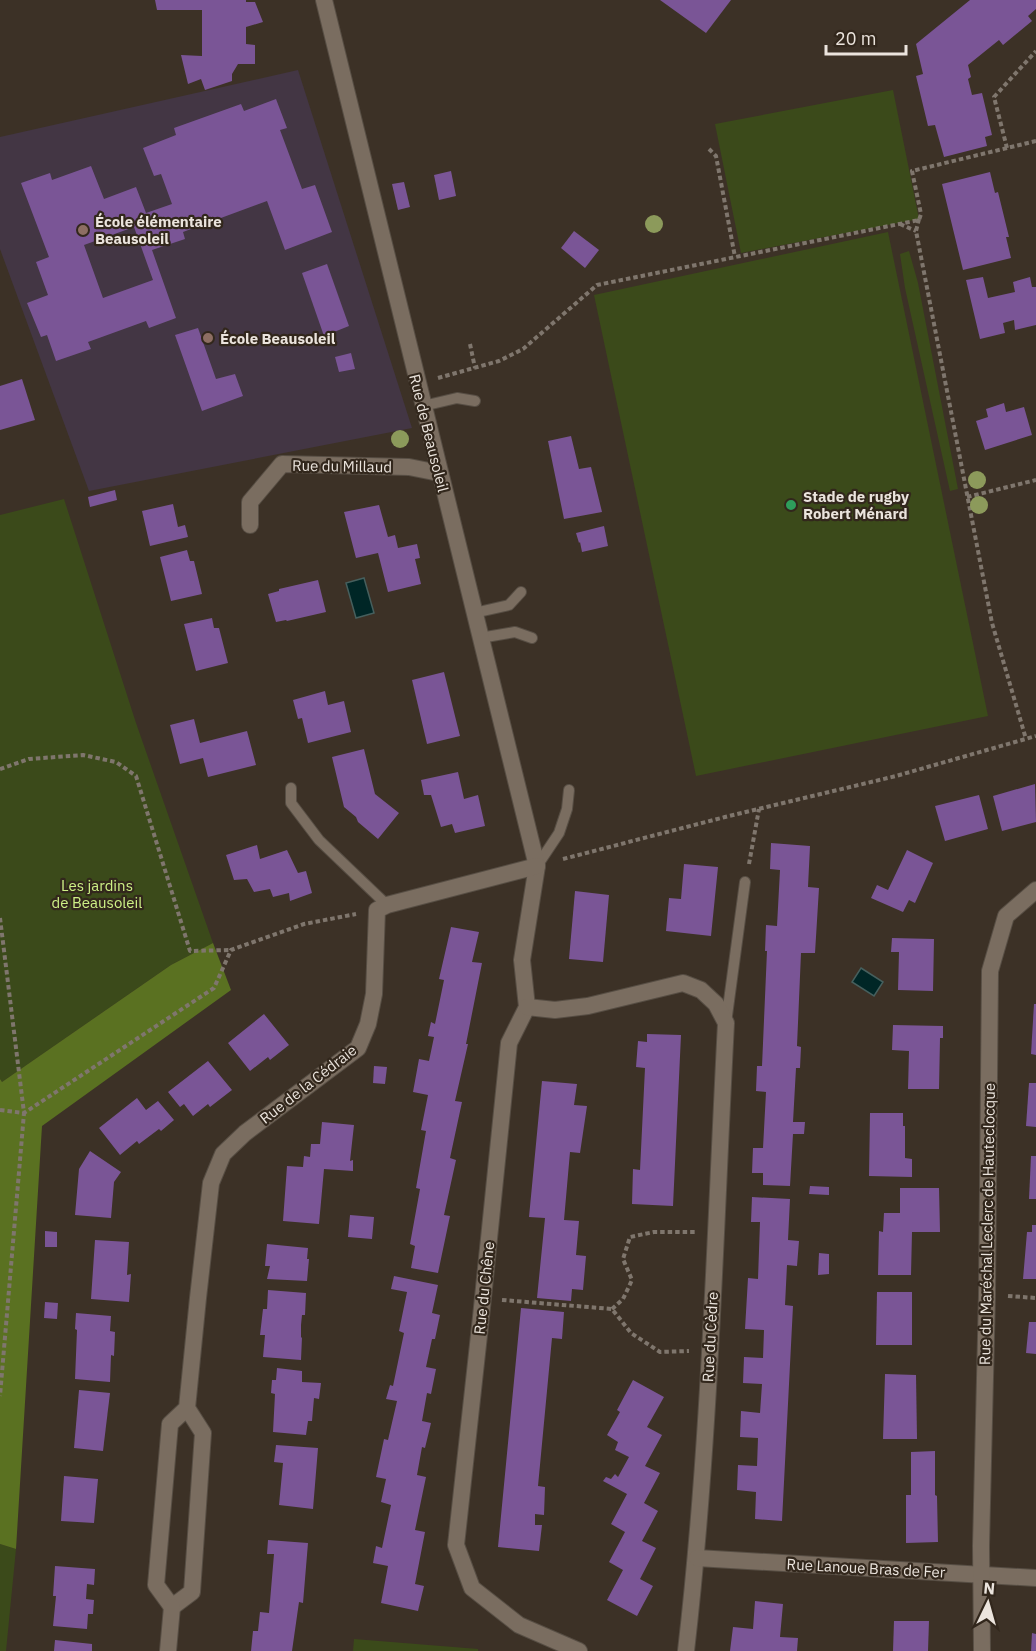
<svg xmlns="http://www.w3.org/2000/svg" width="1036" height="1651" font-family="'IBM Plex Sans',sans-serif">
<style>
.education{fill:#433644}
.green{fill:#3b4a1a}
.forest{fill:#5a7121}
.water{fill:#002626;stroke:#465f5d;stroke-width:1.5}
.building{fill:#7a5596;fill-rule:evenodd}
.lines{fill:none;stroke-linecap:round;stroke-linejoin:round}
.service-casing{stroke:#574e44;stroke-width:12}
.minor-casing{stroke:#574e44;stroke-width:18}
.path{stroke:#7f766d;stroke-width:4;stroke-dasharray:4.5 3;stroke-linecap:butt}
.service{stroke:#7a6d60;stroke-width:10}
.minor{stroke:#7a6d60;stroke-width:16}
.tree{fill:#8c9a5b}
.education-dot{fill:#8d6e63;stroke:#32271c;stroke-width:2}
.leisure-dot{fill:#2e9e5b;stroke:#32271c;stroke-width:2}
.labels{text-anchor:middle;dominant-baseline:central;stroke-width:4.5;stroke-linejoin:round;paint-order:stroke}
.poi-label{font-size:15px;font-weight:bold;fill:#ebe4dd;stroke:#32271c;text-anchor:start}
.street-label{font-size:15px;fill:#ebe4dd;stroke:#32271c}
.park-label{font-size:15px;fill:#cdf086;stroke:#32271c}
</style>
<rect width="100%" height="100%" fill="#3c3126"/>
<polygon class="education" points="298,70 412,428 89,491 0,249 0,137"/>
<g class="green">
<polygon points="893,90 919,219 741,253 715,124"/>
<polygon points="888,232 988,716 696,776 594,295"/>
<polygon points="909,251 918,283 958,489 950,491 905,288 900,254"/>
<polygon points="64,499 136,723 213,943 171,965 2,1082 0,1079 0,515"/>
<polygon points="0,1544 16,1549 6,1651 0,1651"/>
<polygon points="354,1639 478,1649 478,1651 353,1651"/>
</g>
<polygon class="forest" points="213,943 231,990 42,1126 16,1549 0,1544 0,1079 2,1082 171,965"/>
<g class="water">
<polygon points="364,578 374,613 356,618 346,583"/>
<polygon points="861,968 883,982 874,996 852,982"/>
</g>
<g class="building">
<polygon points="155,0 246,0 246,2 255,2 263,22 246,27 246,44 255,45 255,64 238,64 232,74 232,81 205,90 201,79 188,84 181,55 202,56 202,10 157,10"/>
<polygon points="660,0 731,0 706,33"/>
<polygon points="970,0 1036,0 1036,9 1028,16 1032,21 1003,45 999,40 968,65 971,77 968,79 972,95 982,93 992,135 985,137 987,146 944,157 935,125 928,126 916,76 923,74 916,44"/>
<path d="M276 99 287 128 280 130 302 189 315 185 332 232 285 250 267 201 183 232 185 239 152 250 176 318 149 328 146 321 88 342 91 349 56 361 47 335 41 337 27 303 48 295 36 262 49 257 21 183 50 173 52 180 91 166 104 199 136 187 146 213 172 204 161 174 154 176 143 148 176 135 174 128 241 104 244 111ZM134 227 153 280 103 298 84 245Z"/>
<polygon points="451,171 456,196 439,200 434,175"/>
<polygon points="990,172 995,193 998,192 1009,237 1006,237 1011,258 963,270 942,184"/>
<polygon points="404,182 410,207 398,210 392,184"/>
<polygon points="574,231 599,250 585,268 561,248"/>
<polygon points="327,264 349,326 324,336 302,273"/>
<polygon points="983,277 988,298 1015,292 1013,282 1030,277 1032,287 1036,287 1036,325 1015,330 1014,320 1003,323 1005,333 980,339 966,280"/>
<polygon points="198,328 216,379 235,374 243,396 202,411 175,335"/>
<polygon points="351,353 355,369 339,372 335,357"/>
<polygon points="22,379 35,420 0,430 0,386"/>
<polygon points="1004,403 1006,412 1024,407 1032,435 985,450 976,421 988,417 986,409"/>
<polygon points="571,436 579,469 591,467 602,512 564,519 548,441"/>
<polygon points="115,490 117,500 90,507 88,497"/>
<polygon points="173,504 178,527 185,525 188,537 150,546 142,511"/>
<polygon points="379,505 388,537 395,535 398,548 417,544 420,558 415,559 421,584 388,592 378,553 356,558 344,512"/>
<polygon points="604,526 608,546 582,552 580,542 579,543 576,533"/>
<polygon points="187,550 190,561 194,561 202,594 171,601 160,557"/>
<polygon points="318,580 326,612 287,621 286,620 276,622 268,594 279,591 279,589"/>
<polygon points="212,618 214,628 219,628 228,663 196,671 184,624"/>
<polygon points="444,672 460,736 427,744 412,680"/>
<polygon points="325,691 328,705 344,701 351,732 308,743 302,718 298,719 293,700"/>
<polygon points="194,719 200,743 247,731 256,765 208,777 203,758 180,764 170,725"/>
<polygon points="364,749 375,794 399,813 378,839 358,822 356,817 344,807 332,757"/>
<polygon points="458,772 464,799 478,795 485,826 455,833 452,824 441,827 431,795 424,795 421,780"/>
<polygon points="1035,784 1036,822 1002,831 993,796"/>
<polygon points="979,795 988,829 945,841 935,806"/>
<polygon points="771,843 810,846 808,887 819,888 815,953 801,953 797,1046 801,1047 800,1068 796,1068 793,1122 805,1122 804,1134 793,1134 790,1186 763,1185 763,1173 752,1173 753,1148 763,1148 766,1092 756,1091 757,1066 762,1066 767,951 765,951 766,925 777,926 780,870 770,869"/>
<polygon points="257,845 260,859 287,850 298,873 306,871 312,893 290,901 289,893 273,897 270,889 254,892 247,879 234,880 226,855"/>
<polygon points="907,850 933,863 915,903 909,900 903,912 871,898 877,885 888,890"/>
<polygon points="684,864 718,867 711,936 666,931 669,898 681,899"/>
<polygon points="575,891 609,895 603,962 569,959"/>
<polygon points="451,927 479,932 472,962 482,963 466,1044 468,1044 455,1101 462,1102 450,1158 456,1160 444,1215 450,1216 438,1273 411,1268 415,1246 410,1244 420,1189 416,1188 426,1131 421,1130 428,1095 413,1092 419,1059 429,1061 434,1037 428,1036 431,1022 435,1024 444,980 439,979"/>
<polygon points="892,938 934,939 933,991 898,990 899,952 891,952"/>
<polygon points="1034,1004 1036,1004 1036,1055 1031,1054"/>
<polygon points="264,1014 289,1045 270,1060 268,1057 250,1071 228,1043"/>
<polygon points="893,1025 943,1026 943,1038 940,1038 939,1089 908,1089 909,1051 892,1050"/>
<polygon points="647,1034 681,1035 673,1206 632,1204 633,1169 640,1170 645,1068 636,1067 638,1041 647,1042"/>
<polygon points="208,1061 232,1090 210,1107 208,1104 193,1116 184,1104 180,1107 168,1092"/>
<polygon points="374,1066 387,1067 385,1084 373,1083"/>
<polygon points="542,1081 577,1084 574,1105 587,1106 580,1153 570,1152 564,1220 579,1221 576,1255 586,1256 583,1290 572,1289 571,1301 537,1298 545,1218 529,1217"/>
<polygon points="1029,1083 1036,1083 1036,1127 1026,1126"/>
<polygon points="137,1098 146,1110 158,1101 174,1120 161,1131 159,1129 139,1144 137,1141 120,1155 99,1128"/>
<polygon points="870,1113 903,1113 903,1126 905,1126 905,1158 912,1159 912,1177 869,1176"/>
<polygon points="322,1122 354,1125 350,1161 353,1160 353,1171 324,1169 319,1224 283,1221 287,1166 303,1167 304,1156 310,1157 311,1144 320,1144"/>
<polygon points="90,1151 121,1172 114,1182 111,1218 75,1215 79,1169"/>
<polygon points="1031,1156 1036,1156 1036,1199 1029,1199"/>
<polygon points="810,1186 829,1187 829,1195 809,1194"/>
<polygon points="900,1188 939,1188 940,1232 912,1232 911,1275 878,1275 879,1231 883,1232 884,1213 900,1213"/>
<polygon points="752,1197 790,1199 788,1240 799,1241 797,1266 787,1265 785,1305 793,1306 782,1521 755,1519 756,1492 737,1490 738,1465 757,1466 758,1438 740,1437 741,1411 760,1413 762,1384 743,1383 744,1357 763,1358 764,1330 745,1329 748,1278 758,1279 760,1222 751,1222"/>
<polygon points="350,1215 374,1217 372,1239 348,1237"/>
<polygon points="1032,1225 1036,1225 1036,1279 1023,1279 1027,1232 1032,1232"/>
<polygon points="45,1231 57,1232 57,1247 45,1247"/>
<polygon points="95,1240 129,1242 127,1275 131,1274 129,1302 91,1299"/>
<polygon points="267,1244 308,1248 307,1259 309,1259 307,1281 267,1279 270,1266 265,1266"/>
<polygon points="819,1253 829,1254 829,1274 818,1275"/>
<polygon points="394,1276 438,1285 432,1313 440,1315 435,1339 432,1339 426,1367 436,1369 431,1394 427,1393 422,1421 431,1423 425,1448 422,1447 417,1475 426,1477 415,1530 425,1532 415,1584 424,1586 418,1611 381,1603 388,1566 373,1563 376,1546 382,1548 391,1505 381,1502 386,1479 376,1477 384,1439 388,1440 397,1401 386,1399 390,1385 393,1386 404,1333 399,1331 407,1292 391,1289"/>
<polygon points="268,1290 306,1293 305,1315 302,1315 301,1325 301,1338 302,1337 301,1360 263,1357 265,1335 260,1335 263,1309 267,1309"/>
<polygon points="877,1292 912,1292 912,1345 876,1345"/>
<polygon points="45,1302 58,1303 57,1319 44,1318"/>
<polygon points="521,1308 564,1312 562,1339 552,1338 538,1486 545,1487 544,1515 535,1514 535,1525 542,1525 539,1551 498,1547"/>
<polygon points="76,1313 111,1316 110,1331 115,1332 114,1356 111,1355 110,1382 75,1379 77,1330 75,1329"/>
<polygon points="1029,1322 1036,1322 1036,1354 1026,1353"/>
<polygon points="277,1368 302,1371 302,1382 321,1383 319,1399 314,1398 312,1421 308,1421 306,1435 273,1432 275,1394 271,1393 272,1380 276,1380"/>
<polygon points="885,1374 916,1375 917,1439 883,1439"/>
<polygon points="633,1380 664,1397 647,1427 662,1435 645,1466 660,1473 644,1503 658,1511 642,1541 656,1548 640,1579 653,1586 637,1616 607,1600 623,1570 609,1562 625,1532 611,1524 627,1494 603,1481 606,1477 611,1479 615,1474 618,1477 629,1457 615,1450 618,1442 607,1435 620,1412 617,1410"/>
<polygon points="79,1390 110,1393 103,1451 74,1448"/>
<polygon points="276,1445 318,1448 313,1509 279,1505 283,1463 274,1462"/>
<polygon points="935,1451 935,1495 937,1496 938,1542 906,1543 906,1495 911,1495 911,1452"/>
<polygon points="64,1476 98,1479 94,1523 61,1521"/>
<polygon points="268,1540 308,1543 303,1603 299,1602 292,1651 251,1651 253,1631 258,1631 260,1612 269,1613 274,1554 267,1554"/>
<polygon points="55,1566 95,1569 94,1585 87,1584 86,1599 94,1600 93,1614 88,1614 87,1629 53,1626 56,1596 53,1596"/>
<polygon points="755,1601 783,1604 780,1637 798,1638 797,1651 730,1651 733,1627 753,1629"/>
<polygon points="894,1621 929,1621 928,1651 893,1651"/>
<polygon points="1032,1633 1036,1634 1036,1651 1031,1651"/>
<polygon points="55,1640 92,1644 92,1651 54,1651"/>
</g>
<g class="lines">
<g class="service-casing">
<g id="service">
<polyline points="423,406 457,398 475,401"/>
<polyline points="474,613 509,605 521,592"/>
<polyline points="480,638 515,632 532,638"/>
<polyline points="291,788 291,803 319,840 387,905"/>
<polyline points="537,866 559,833 567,809 569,790"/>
<polyline points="726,1023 745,882"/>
</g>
</g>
<g class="minor-casing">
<g id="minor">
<polyline points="324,0 537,866 522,960 527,1007 509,1043 481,1317 456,1545 472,1588 519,1625 579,1651"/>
<polyline points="250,525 250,502 282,464 409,467 439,473"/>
<path d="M527 1007 555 1010 588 1006 683 983 701 990 716 1004 726 1023C715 1232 710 1443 686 1651"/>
<polyline points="187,1408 170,1424 156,1585 172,1607 192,1592 203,1433 187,1408 198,1298 211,1183 223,1154 245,1133 358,1048 368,1024 374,994 377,910 387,905 537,866"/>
<polyline points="697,1558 1036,1578"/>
<polyline points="168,1651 172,1607"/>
<polyline points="982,1651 981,1546 987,1294 990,971 1006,916 1036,890"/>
</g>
</g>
<g class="path">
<polyline points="1007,148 994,97 1036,51"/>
<polyline points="709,149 716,156 735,257"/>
<polyline points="919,219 916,231 992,623 1026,739"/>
<polyline points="900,224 916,231"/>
<polyline points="470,344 475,368"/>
<polyline points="438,378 499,361 523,349 597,285 919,220 921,214 912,171 1036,141"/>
<polyline points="967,497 1036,480"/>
<polyline points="0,769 29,759 83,755 116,762 136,776 190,951 231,950"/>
<polyline points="563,859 725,817 896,776 1036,736"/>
<polyline points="749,864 759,809"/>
<polyline points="0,918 24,1113 0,1396"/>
<polyline points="0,1110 24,1113 214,988 231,950 304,924 356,914"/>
<polyline points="1008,1296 1036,1298"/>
<polyline points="502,1300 612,1309 631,1333 660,1352 689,1351"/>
<polyline points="612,1309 623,1299 632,1280 623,1259 630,1237 654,1232 695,1232"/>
</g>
<use href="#service" class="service"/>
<use href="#minor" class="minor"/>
</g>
<g class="tree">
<circle cx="654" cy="224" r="9"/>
<circle cx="400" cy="439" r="9"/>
<circle cx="977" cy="480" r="9"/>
<circle cx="979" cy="505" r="9"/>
</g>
<g class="education-dot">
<circle cx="83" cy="230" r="6"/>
<circle cx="208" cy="338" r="6"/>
</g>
<circle class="leisure-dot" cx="791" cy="505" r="6"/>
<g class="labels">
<g class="poi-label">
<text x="95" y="221">École élémentaire<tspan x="95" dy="17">Beausoleil</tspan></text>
<text x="220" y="338">École Beausoleil</text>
<text x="803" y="496">Stade de rugby<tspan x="803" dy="17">Robert Ménard</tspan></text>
</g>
<g class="street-label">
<text transform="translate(429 433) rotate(76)">Rue de Beausoleil</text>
<text transform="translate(342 466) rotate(1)">Rue du Millaud</text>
<text transform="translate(308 1084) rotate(-38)">Rue de la Cédraie</text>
<text transform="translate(987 1224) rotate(-89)">Rue du Maréchal Leclerc de Hauteclocque</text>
<text transform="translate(484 1288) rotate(-84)">Rue du Chêne</text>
<text transform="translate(710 1337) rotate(-87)">Rue du Cèdre</text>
<text transform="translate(866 1568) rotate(3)">Rue Lanoue Bras de Fer</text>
</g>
<g class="park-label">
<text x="97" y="885">Les jardins<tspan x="97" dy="17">de Beausoleil</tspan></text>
</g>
</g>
<g transform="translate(988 1603) rotate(5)" stroke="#32271c" stroke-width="4.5" paint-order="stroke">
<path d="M0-4.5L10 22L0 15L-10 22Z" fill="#ebe4dd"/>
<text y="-9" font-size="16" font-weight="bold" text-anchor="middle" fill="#ebe4dd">N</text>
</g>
<path d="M826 45v9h80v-9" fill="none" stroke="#ebe4dd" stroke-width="3"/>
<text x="835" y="45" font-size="18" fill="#ebe4dd" stroke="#32271c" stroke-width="4.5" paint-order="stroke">20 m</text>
</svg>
